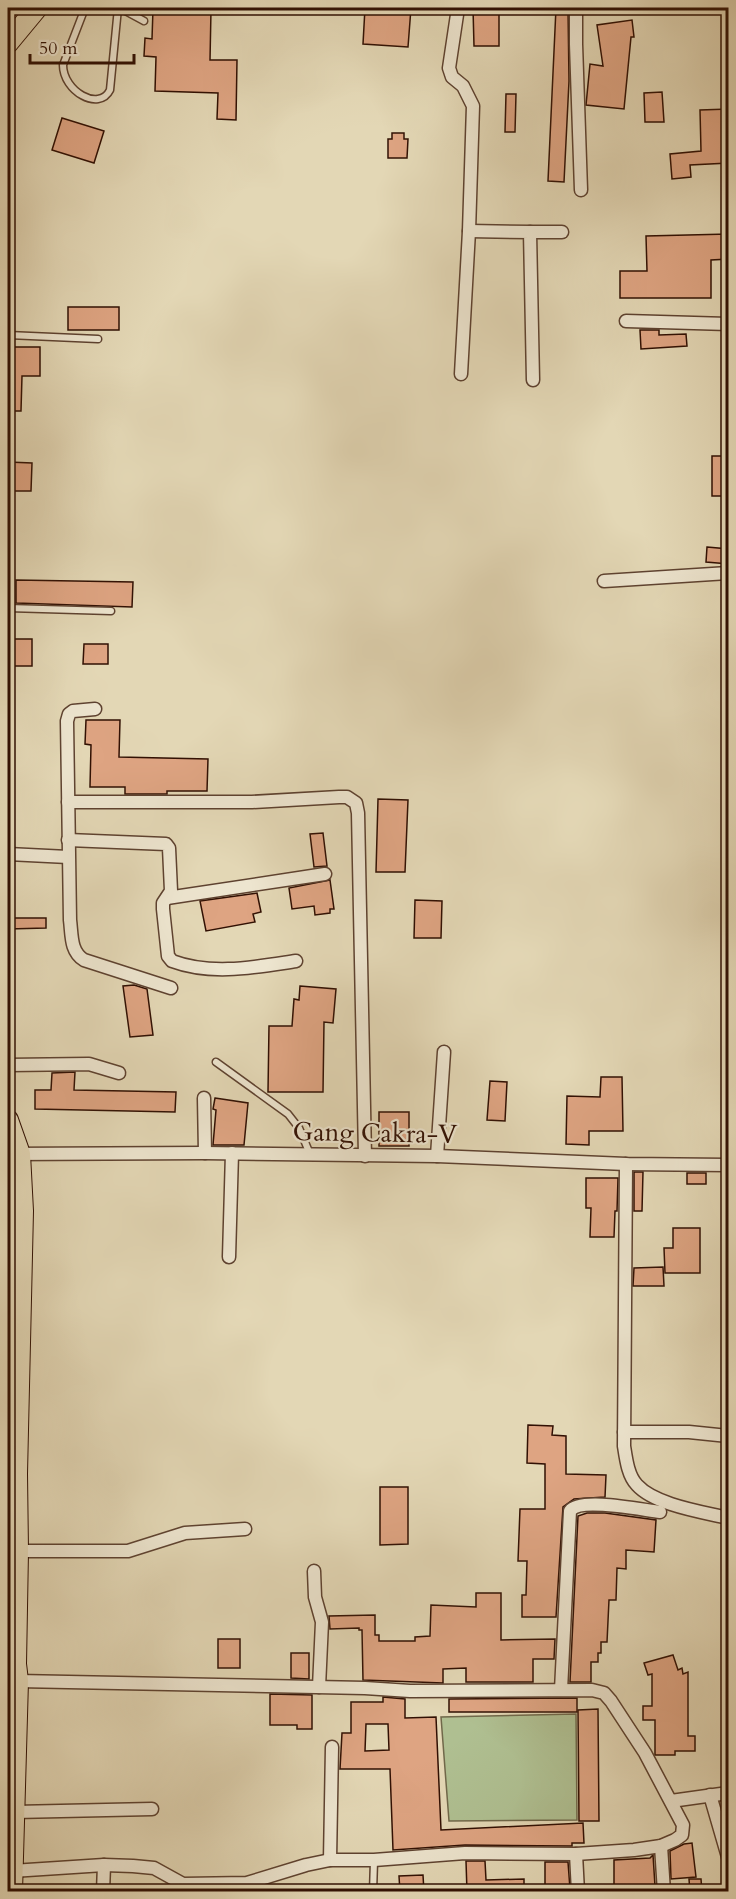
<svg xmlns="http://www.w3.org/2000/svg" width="736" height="1899" font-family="Cardo,serif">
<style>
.green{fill:#afbf91;stroke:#70684a;stroke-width:1.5}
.building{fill:#dea482;stroke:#311003;stroke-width:1.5;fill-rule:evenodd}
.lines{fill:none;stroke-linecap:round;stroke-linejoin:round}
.lane-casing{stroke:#5e4230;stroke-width:9}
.street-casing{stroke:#5e4230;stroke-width:15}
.primary-casing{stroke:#311003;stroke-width:22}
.lane{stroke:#ede5cf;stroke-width:6}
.street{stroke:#ede5cf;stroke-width:12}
.primary{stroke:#e3d7b5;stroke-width:20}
.labels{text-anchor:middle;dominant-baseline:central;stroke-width:4.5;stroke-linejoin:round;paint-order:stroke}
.street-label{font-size:26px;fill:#311003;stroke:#ede5cf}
</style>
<rect width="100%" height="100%" fill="#e3d7b5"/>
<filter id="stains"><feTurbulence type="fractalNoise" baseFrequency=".00333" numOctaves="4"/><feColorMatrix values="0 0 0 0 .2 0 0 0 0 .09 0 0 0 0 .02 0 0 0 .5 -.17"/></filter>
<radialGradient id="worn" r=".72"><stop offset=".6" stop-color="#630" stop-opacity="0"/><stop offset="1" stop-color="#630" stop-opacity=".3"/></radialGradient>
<polygon class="green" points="576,1714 577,1820 449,1821 441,1717"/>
<g class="building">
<polygon points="365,8 411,8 408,47 363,44"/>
<polygon points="473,8 499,8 499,46 474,46"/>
<polygon points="556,8 568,8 569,81 564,182 548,181"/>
<polygon points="153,9 211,10 210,60 237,60 236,120 217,119 218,93 155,91 156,57 144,56 145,38 152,39"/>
<polygon points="632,20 634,37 631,37 624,109 586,105 590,64 603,66 597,25"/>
<polygon points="662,92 664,122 645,122 644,93"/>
<polygon points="506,94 516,94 515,132 505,132"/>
<polygon points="729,109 729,163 690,165 691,177 672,179 670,154 701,151 700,110"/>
<polygon points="62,118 104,131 94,163 52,150"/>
<polygon points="392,133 404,133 404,139 408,139 407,158 388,158 388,139 392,139"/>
<polygon points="729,234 729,259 711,260 711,298 620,298 620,271 647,271 646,236"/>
<rect x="68" y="307" width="51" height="23"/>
<polygon points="640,330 659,330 659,335 686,334 687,346 641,349"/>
<polygon points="8,347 40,347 40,376 22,376 21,411 8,411"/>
<rect x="712" y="456" width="17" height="40"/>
<polygon points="8,462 32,463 31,491 8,491"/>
<polygon points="707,547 729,549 729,564 706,562"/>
<polygon points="16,580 133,582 132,607 16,603"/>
<rect x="8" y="639" width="24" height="27"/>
<polygon points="84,644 108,644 108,664 83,664"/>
<polygon points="86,720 120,720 119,757 208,759 207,791 167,791 167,794 125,794 125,787 90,787 91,745 85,744"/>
<polygon points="378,799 408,800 405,872 376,872"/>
<polygon points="323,833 327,866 314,867 310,834"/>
<polygon points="330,880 334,909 330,909 330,913 315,915 314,906 292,909 289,888"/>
<polygon points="257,893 261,912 253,914 255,922 206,931 200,901"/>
<polygon points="415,900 442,901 441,938 414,938"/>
<polygon points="8,918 46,918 46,928 8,929"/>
<polygon points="134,985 147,989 153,1035 130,1037 123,986"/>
<polygon points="300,986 336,989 333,1023 324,1022 323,1092 268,1092 269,1026 292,1026 294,999 299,1000"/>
<polygon points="75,1072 74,1090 176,1092 175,1112 35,1109 35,1090 51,1090 52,1073"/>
<polygon points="601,1077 622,1077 623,1131 589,1131 589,1145 566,1144 567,1096 600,1097"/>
<polygon points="490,1081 507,1082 505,1121 487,1120"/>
<polygon points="215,1098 248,1103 244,1145 213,1145 216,1110 213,1109"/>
<rect x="379" y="1112" width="30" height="34"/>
<polygon points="634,1172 643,1172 642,1211 634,1211"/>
<rect x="687" y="1173" width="19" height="11"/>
<polygon points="586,1178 618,1178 617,1211 615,1211 614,1237 590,1237 591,1208 586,1208"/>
<polygon points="673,1228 700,1228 700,1273 665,1273 664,1248 673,1248"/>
<polygon points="663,1267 664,1286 633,1286 634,1268"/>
<polygon points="528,1425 553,1426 552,1435 566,1436 566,1474 606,1475 605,1497 574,1499 563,1507 556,1617 522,1617 522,1595 526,1595 527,1561 518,1561 520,1509 545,1509 545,1464 527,1463"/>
<polygon points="380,1487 408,1487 408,1544 380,1545"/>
<polygon points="587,1513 605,1513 656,1520 654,1552 626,1550 626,1569 617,1568 616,1600 609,1600 607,1642 601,1642 601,1653 598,1653 598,1662 591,1662 591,1682 570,1682 578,1516"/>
<polygon points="476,1593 501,1593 501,1640 555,1639 554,1659 533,1659 533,1682 466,1682 466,1668 443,1669 443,1683 363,1680 362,1630 359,1630 359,1628 330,1629 329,1616 375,1615 375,1635 379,1635 379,1641 415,1641 415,1637 430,1636 431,1605 476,1607"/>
<rect x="218" y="1639" width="22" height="29"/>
<polygon points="291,1653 309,1653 309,1679 291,1678"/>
<polygon points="673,1655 678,1670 682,1668 683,1674 688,1672 688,1736 695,1736 695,1751 675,1751 675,1755 655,1755 655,1720 643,1720 643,1706 652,1706 652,1674 648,1675 644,1663"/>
<polygon points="270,1694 312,1695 312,1729 297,1729 297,1725 270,1725"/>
<path d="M383 1697 405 1699V1718L436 1717 441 1830 583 1823 584 1843H572V1846L465 1845 393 1850 390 1769H340L342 1733H351V1702H383ZM366 1724H388L389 1750 365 1751Z"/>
<polygon points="577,1698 577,1712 449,1712 449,1699"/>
<polygon points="598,1709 599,1821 579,1821 578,1710"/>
<polygon points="692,1843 696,1877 671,1879 670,1851 684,1844"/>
<polygon points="653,1855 655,1886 648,1886 648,1888 614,1889 614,1860 650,1858"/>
<polygon points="466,1861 485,1861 486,1880 524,1879 524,1892 467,1892"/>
<polygon points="545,1862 568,1862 570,1889 545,1889"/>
<polygon points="423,1875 424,1892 400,1892 399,1876"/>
<polygon points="689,1879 701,1879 702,1892 690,1892"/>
</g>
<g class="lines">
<g class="lane-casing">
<g id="lane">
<path d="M85 8 63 65C63 91 99 112 110 90L118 8"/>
<polyline points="120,8 144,21"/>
<polyline points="8,335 98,339"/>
<polyline points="8,608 111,611"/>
<polyline points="216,1062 288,1114 299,1128 310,1154"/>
<polyline points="373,1892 374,1861"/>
</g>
</g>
<g class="street-casing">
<g id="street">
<polyline points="458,8 449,68 452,77 463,86 473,106 469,231 461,374"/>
<polyline points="576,8 576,44 581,190"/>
<polyline points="469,231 530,232 533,380"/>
<polyline points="530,232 562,232"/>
<polyline points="626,321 728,324"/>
<polyline points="604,581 728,573"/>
<path d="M95 709 73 711 69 714 67 721 70 920C72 935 70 951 84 960L171 988"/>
<polyline points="68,802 252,802 339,797 347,797 356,803 358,813 365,1156"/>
<path d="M68 840 166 844 169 848 171 891 163 903V909L168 956 172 961C212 976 256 967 296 961"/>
<polyline points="8,854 68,857"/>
<polyline points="167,898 325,874"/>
<polyline points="8,1065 89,1064 119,1073"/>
<polyline points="204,1098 205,1153"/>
<polyline points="8,1154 205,1153 437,1156 626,1164 728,1165"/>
<polyline points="437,1156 444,1052"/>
<path d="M626 1164 624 1446C626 1459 628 1476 637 1485 655 1505 703 1512 728 1518"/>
<polyline points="229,1257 232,1153"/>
<polyline points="624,1432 689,1432 728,1436"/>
<polyline points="18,1551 128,1551 185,1533 245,1529"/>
<polyline points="314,1571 315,1597 322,1622 319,1687"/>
<path d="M561 1690 570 1511C580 1497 642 1510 660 1512"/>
<polyline points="710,1795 728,1857"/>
<polyline points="671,1801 728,1793"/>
<polyline points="15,1812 152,1809"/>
<polyline points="661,1846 664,1892"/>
<polyline points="576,1854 578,1892"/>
<polyline points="330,1860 332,1747"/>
<polyline points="12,1871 104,1865 133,1866 154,1868 183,1884 247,1883 306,1865 330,1860 374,1860 465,1853 576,1854 634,1850 661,1846 675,1840 682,1835 683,1825 645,1753 611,1701 604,1693 592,1690 410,1691 365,1688 18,1681"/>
<polyline points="103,1892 104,1865"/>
</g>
</g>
<g class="primary-casing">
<g id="primary">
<polyline points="8,43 37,8"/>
<polyline points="8,1120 20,1154 23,1211 17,1474 18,1551 16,1664 18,1681 12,1892"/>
</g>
</g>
<use href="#lane" class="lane"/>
<use href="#street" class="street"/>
<use href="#primary" class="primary"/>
</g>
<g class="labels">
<g class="street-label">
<text transform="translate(375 1133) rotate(1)">Gang Cakra-V</text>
</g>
</g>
<rect width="736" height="1899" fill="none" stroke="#e3d7b5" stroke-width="30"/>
<rect x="9" y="9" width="718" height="1881" fill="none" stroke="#311003" stroke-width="3"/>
<rect x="15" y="15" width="706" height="1869" fill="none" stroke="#311003" stroke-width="1.5"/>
<path d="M30 54v9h104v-9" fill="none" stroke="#311003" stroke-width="3"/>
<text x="39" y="54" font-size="18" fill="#311003" stroke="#ede5cf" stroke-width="4.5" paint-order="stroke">50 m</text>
<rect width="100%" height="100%" filter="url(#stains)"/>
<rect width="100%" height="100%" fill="url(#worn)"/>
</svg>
